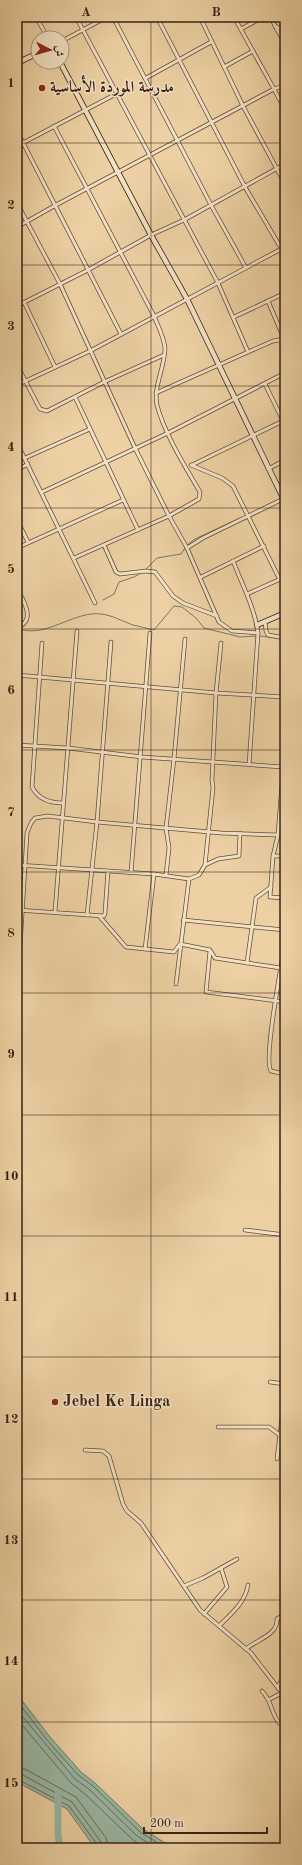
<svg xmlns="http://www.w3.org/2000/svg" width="302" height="1865" font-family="'Old Standard TT',Amiri,serif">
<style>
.water{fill:#99b7a4;stroke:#717b6b}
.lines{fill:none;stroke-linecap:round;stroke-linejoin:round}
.shore{stroke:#666c5c;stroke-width:1}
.stream{stroke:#717b6b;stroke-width:1}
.river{stroke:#99b7a4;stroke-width:7}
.street-casing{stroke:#624e39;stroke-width:4.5}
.secondary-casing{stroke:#342215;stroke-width:6}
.street{stroke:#f3e1c4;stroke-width:3}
.secondary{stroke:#f3e1c4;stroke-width:4.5}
.grid{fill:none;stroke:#342215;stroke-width:1;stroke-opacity:0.55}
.poi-dot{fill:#8f2418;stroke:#f3e1c4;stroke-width:1.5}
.labels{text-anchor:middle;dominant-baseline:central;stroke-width:3;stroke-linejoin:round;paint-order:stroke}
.poi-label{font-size:16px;font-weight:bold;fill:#342215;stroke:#f3e1c4;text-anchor:start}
.neatline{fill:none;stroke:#342215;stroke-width:1.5}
.grid-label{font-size:13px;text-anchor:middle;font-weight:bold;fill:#342215}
</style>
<rect width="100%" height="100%" fill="#edd1a4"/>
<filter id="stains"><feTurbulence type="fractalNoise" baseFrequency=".005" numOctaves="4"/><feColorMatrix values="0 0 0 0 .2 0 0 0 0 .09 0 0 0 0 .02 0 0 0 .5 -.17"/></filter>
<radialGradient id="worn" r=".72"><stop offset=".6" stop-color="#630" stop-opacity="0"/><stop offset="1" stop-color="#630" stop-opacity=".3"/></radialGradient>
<polygon class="water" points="17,1694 50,1737 81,1772 95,1783 143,1829 173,1848 95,1848 67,1809 17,1782"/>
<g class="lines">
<g class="shore">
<polyline points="17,1701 47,1740 78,1775 93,1786 140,1832 166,1848"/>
<polyline points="17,1710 75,1779 90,1790 137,1836 156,1848"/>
<polyline points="17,1719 71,1783 86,1795 133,1840 145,1848"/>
<polyline points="17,1768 25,1769 76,1797 106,1838 109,1848"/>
<polyline points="17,1774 23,1775 72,1802 101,1842 103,1848"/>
<polyline points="17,1779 69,1806 97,1844 98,1848"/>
</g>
<g class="stream">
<polyline points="187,545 195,539 240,518"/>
<polyline points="145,570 157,558 181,554 185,548"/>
<polyline points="103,600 114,594 119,582 134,577 141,573"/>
<path d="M17 628C41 639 68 616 92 614 107 612 119 620 133 625 140 627 147 628 154 630L174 606 182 607 196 618 204 628 240 637 257 636"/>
<polyline points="260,636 276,638"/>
</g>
<polyline class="river" points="58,1794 58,1834 60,1848"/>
<g class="street-casing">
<g id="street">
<polyline points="36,17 48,38"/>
<polyline points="76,17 218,283 248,352 156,393"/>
<polyline points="113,17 211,205 246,268"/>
<polyline points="157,17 245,187 285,255"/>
<polyline points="200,17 243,106 285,184"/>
<polyline points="234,17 274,89 285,85"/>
<polyline points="271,17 275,26 285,31"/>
<polyline points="275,26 285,43"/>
<polyline points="241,29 263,17"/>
<polyline points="62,41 107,17"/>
<polyline points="224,67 253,51"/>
<polyline points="146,78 211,42"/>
<path d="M54 126 154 316C158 326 164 337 165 348 165 367 153 387 157 405 164 433 186 468 200 492L199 499 169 516 74 558"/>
<polyline points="17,131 121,334"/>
<polyline points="17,146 116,94"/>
<polyline points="17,203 60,284 135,448 169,516 187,548 219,622 232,631 258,633"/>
<polyline points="17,227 56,205 274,89 285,110"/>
<polyline points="268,301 285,341"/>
<polyline points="24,302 55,367"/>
<polyline points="17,306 88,270 151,235 184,220 285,164"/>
<polyline points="234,317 285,293"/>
<polyline points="248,352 273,341 284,339"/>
<polyline points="17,365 40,409 47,411 104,382 164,355"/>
<polyline points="265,384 283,421"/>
<polyline points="17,385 90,351 285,247"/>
<polyline points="75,397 138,530"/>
<polyline points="17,443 95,603"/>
<polyline points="25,458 90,429"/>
<polyline points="191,465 222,478 233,486 280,580"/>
<polyline points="192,465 285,420"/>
<polyline points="268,469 285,460"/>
<polyline points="17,470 28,464"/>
<polyline points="42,492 168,433 285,373"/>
<polyline points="17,520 28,542"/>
<polyline points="104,545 116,572 120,574 146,571 155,572 173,596 183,603 217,616"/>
<polyline points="17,548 123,500"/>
<polyline points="187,548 203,538 283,499"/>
<path d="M233 561C242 584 255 609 258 633L249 765"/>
<polyline points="201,577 264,546"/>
<path d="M17 588C23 600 37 621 17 627"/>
<polyline points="247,594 285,577"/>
<polyline points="265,622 266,631 268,635 285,638"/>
<path d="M42 643 32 787C38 799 51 803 63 803"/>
<polyline points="17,675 216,693 285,697"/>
<polyline points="17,745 68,748 142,757 283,767"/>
<polyline points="285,746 278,835 273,856 270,897 285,898"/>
<polyline points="273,856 285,856"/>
<polyline points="17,865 154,874 189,879 199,875 205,865 218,859 239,856 240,833"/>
<polyline points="205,865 213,788 212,780 216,693 221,643"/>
<polyline points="131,873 150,633"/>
<polyline points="166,875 169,848 166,828 174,759 185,639"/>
<polyline points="17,910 104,916 105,913 108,871"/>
<polyline points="55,912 77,631"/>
<polyline points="87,915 97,822 111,642"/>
<polyline points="100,917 126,947 174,952 180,944 210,950 215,958 281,968"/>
<polyline points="183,920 285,930"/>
<path d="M285 943C282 962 263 1061 271 1071L285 1074"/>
<polyline points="20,947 27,833 31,823 35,818 48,816 97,822 221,833 278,835"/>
<polyline points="145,949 154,874"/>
<polyline points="210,951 206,992 285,1002"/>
<polyline points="247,963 256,898 271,887"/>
<polyline points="176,984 189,879"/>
<polyline points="245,1230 285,1235"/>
<polyline points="283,1313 285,1314"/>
<polyline points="270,1382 285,1384"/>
<polyline points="218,1427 269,1427 285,1439"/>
<polyline points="85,1450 103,1451 109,1456 123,1504 127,1511 141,1523 200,1610 251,1653 285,1697"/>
<polyline points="277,1459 285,1394"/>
<polyline points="184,1586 203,1578 237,1559"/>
<polyline points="204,1614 227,1587 221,1568"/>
<path d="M219 1626C231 1614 245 1603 248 1585"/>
<path d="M246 1649C256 1640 278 1635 277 1619L285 1614"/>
<polyline points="278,1686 285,1676"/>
<path d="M262 1691C274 1703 270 1718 285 1728"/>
<polyline points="270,1699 282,1693"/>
</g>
</g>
<g class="secondary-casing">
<g id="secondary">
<polyline points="60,62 151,235 187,299 285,502"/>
<polyline points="17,63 38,53"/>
<polyline points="257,625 285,613"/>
</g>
</g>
<use href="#street" class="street"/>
<use href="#secondary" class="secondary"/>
</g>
<path class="grid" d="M151 17V1848M17 143H285M17 265H285M17 386H285M17 508H285M17 629H285M17 750H285M17 872H285M17 993H285M17 1115H285M17 1236H285M17 1357H285M17 1479H285M17 1600H285M17 1722H285"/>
<g class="poi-dot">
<circle cx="42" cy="88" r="4"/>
<circle cx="55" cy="1402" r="4"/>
</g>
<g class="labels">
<g class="poi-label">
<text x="50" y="88">مدرسة الموردة الأساسية</text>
<text x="63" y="1402">Jebel Ke Linga</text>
</g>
</g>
<rect width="302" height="1865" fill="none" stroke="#edd1a4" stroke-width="44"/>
<g transform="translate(50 50) rotate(96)"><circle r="19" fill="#f3e1c4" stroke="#a7957e"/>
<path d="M0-3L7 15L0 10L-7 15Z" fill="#8f2418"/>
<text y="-6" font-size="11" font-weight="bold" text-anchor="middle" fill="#342215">ش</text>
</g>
<path d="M144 1827v6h123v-6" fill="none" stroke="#342215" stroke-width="2"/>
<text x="150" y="1827" font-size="12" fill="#342215" stroke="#f3e1c4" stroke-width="3" paint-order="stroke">200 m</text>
<rect x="22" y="22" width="258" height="1821" class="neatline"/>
<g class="grid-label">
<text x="86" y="16">A</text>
<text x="216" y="16">B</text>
<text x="11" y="87">1</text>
<text x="11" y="209">2</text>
<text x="11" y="330">3</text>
<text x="11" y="451">4</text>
<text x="11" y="573">5</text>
<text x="11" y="694">6</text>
<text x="11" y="816">7</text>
<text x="11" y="937">8</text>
<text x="11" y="1058">9</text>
<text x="11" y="1180">10</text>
<text x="11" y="1301">11</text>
<text x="11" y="1423">12</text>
<text x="11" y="1544">13</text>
<text x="11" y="1665">14</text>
<text x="11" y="1787">15</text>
</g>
<rect width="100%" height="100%" filter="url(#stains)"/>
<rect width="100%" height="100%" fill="url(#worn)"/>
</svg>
